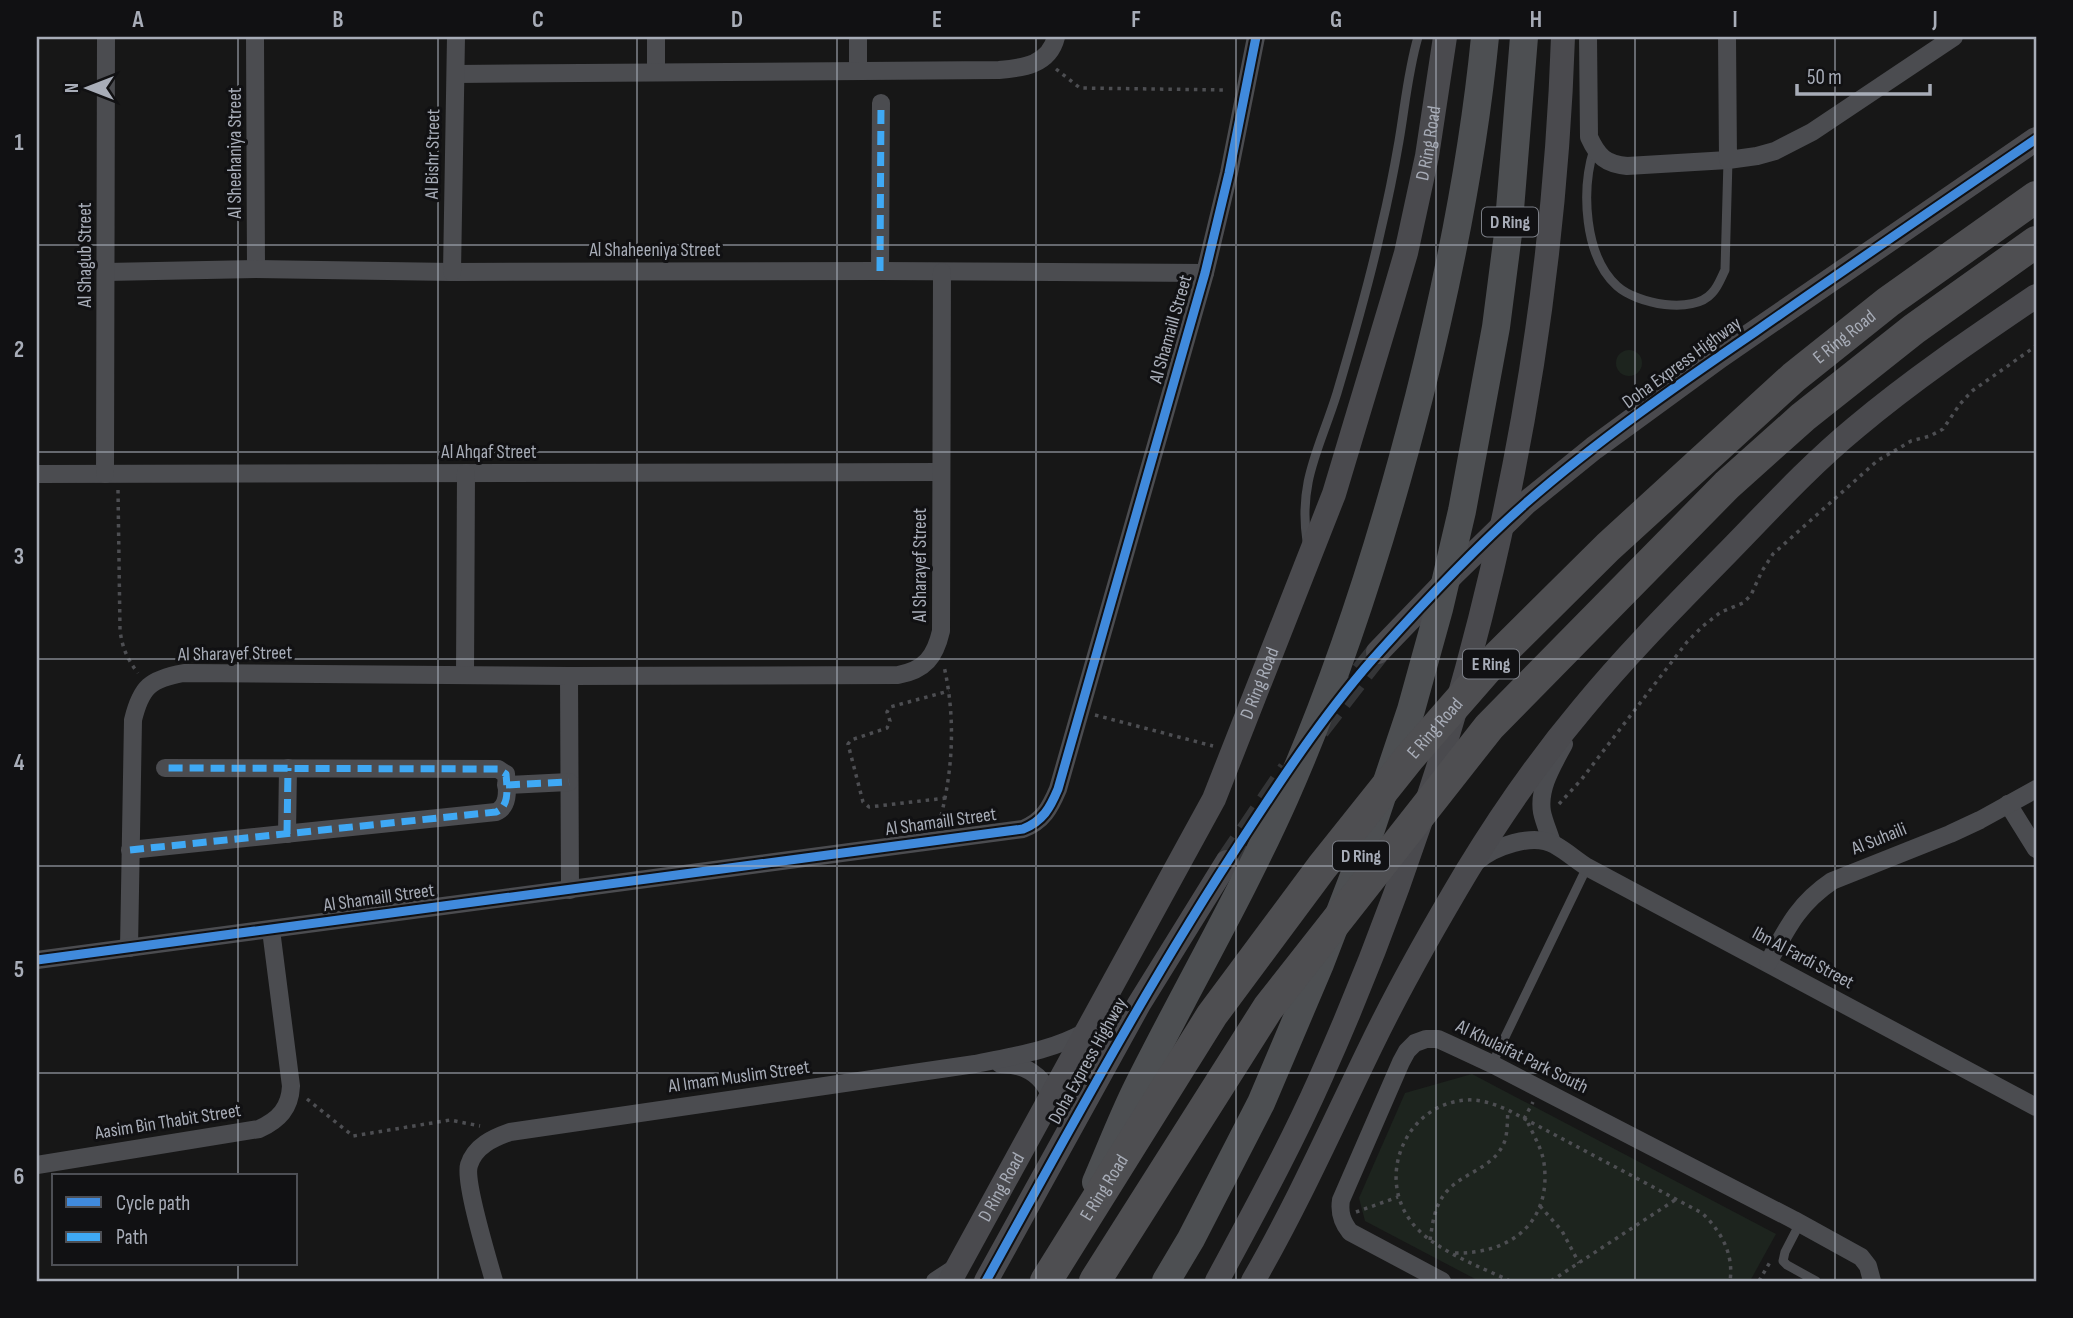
<svg xmlns="http://www.w3.org/2000/svg" width="2073" height="1318" font-family="'Sofia Sans Condensed',sans-serif">
<style>
.green{fill:#1d241e}
.lines{fill:none;stroke-linecap:round;stroke-linejoin:round}
.secondary-tunnel{stroke:#343537;stroke-width:24;stroke-dasharray:24 12;stroke-linecap:butt}
.path{stroke:#4d4e52;stroke-width:3.5;stroke-dasharray:3.5 5;stroke-linecap:butt}
.lane{stroke:#4b4c50;stroke-width:9}
.street{stroke:#4b4c50;stroke-width:18}
.secondary{stroke:#4a4a4e;stroke-width:24}
.primary{stroke:#4d4f52;stroke-width:28}
.highway{stroke:#4e4e51;stroke-width:32}
.quiet{stroke:#3fa9f5;stroke-width:7;stroke-dasharray:14 7;stroke-linecap:butt}
.cycleway-casing{stroke:#111113;stroke-width:13}
.cycleway{stroke:#408adc;stroke-width:9}
.grid{fill:none;stroke:#a8adb8;stroke-width:2;stroke-opacity:0.55}
.labels{text-anchor:middle;dominant-baseline:central;stroke-width:6;stroke-linejoin:round;paint-order:stroke}
.shield{fill:#111113;stroke:#7b7e86;stroke-width:2}
.shield-label{font-size:18px;font-weight:bold;fill:#a8adb8}
.street-label{font-size:19px;fill:#a8adb8;stroke:#111113}
.neatline{fill:none;stroke:#a8adb8;stroke-width:2.5}
.grid-label{font-size:23px;text-anchor:middle;font-weight:bold;fill:#a8adb8}
</style>
<rect width="100%" height="100%" fill="#171717"/>
<g class="green">
<circle cx="1629" cy="363" r="13"/>
<polygon points="1472,1074 1776,1234 1750,1281 1479,1281 1365,1221 1359,1198 1405,1093"/>
</g>
<g class="lines">
<g class="secondary-tunnel">
<polyline points="1318,729 1378,652"/>
<polyline points="1227,862 1289,770"/>
</g>
<g class="path">
<polyline points="1056,69 1080,88 1227,90"/>
<path d="M118 490 120 630C122 647 127 659 138 673"/>
<polyline points="1095,715 1213,746"/>
<polyline points="946,798 869,807 863,802 848,744 851,740 887,728 890,721 887,712 890,707 949,691"/>
<polyline points="1559,804 1581,780 1687,642 1703,626 1721,612 1743,603 1751,595 1762,571 1773,554 1877,461 1911,441 1930,436 1943,429 1960,404 1972,391 2036,346"/>
<path d="M939 824C953 771 956 720 944 666"/>
<polyline points="307,1099 353,1136 450,1120 480,1126"/>
<polyline points="1524,1119 1533,1102"/>
<polyline points="1540,1206 1562,1231 1579,1263"/>
<polyline points="1356,1212 1398,1197"/>
<path d="M1430 1240C1433 1220 1435 1203 1449 1189 1467 1171 1493 1168 1504 1143 1508 1133 1507 1121 1508 1110"/>
<path d="M1455 1253C1510 1254 1552 1223 1544 1163 1542 1149 1534 1136 1528 1123"/>
<path d="M1510 1281C1479 1266 1430 1249 1410 1220 1376 1173 1408 1104 1466 1100 1481 1099 1494 1104 1508 1110L1702 1213C1721 1231 1734 1254 1730 1281"/>
<polyline points="1551,1281 1675,1200"/>
<polyline points="1759,1281 1770,1262"/>
</g>
<g class="lane">
<path d="M1594 149C1581 190 1584 256 1617 286 1637 304 1693 315 1712 293 1718 287 1721 278 1725 270L1728 160"/>
<path d="M1307 541C1298 481 1320 448 1337 393 1353 339 1369 284 1381 229 1388 200 1394 170 1399 141 1405 106 1408 71 1418 37"/>
<polyline points="1492,1064 1587,867"/>
<polyline points="1800,1223 1785,1252 1783,1261 1787,1265 1816,1281"/>
</g>
<g class="street">
<polyline points="255,37 256,269"/>
<polyline points="858,37 858,71"/>
<path d="M1588 37 1589 137C1598 157 1606 164 1627 166L1728 160"/>
<polyline points="1727,37 1728,160 1757,156 1775,151 1812,132 1954,37"/>
<polyline points="656,72 656,37"/>
<path d="M456 74 999 70C1023 68 1049 65 1056 37"/>
<polyline points="880,271 881,103"/>
<polyline points="106,272 256,269 452,272 880,271 1205,273"/>
<polyline points="452,272 456,37"/>
<polyline points="37,474 941,472"/>
<polyline points="105,474 106,37"/>
<polyline points="465,675 466,473"/>
<polyline points="569,676 570,890"/>
<polyline points="506,785 569,782"/>
<polyline points="2008,804 2036,849"/>
<polyline points="287,834 288,768"/>
<path d="M1552 843C1549 833 1544 822 1542 812 1538 788 1553 765 1564 744"/>
<path d="M130 850 496 812C510 806 507 788 506 774L498 769 165 768"/>
<path d="M1476 862C1493 847 1533 832 1555 845 1566 851 1576 860 1587 867L2036 1107"/>
<path d="M129 948 133 720C141 687 150 679 184 673L569 676 898 675C925 670 935 657 941 631L942 272"/>
<path d="M37 960 1023 829C1043 821 1050 808 1058 789L1205 273 1229 173 1256 37"/>
<path d="M1768 963C1787 928 1798 904 1832 881L1950 834 1980 820 2036 789"/>
<path d="M1000 1064C1024 1064 1043 1074 1051 1098"/>
<path d="M37 1165 259 1129C279 1120 290 1108 291 1086L271 930"/>
<path d="M494 1281C488 1260 464 1181 469 1165 475 1146 493 1138 510 1132L975 1064C1013 1056 1051 1051 1085 1032"/>
<polyline points="935,1281 958,1266"/>
<path d="M1442 1281 1350 1232C1342 1222 1339 1213 1341 1200L1401 1062 1407 1051 1415 1043 1426 1039H1438L1449 1044 1492 1064 1794 1220 1861 1257 1868 1266 1872 1281"/>
</g>
<g class="secondary">
<polyline points="1378,652 1453,574 1526,503 1594,448 1720,356 2036,139"/>
<path id="s1" d="M950 1281 1214 799 1334 494 1392 301 1406 253 1427 156 1445 37"/>
<polyline points="986,1281 1139,1004 1227,862"/>
<path d="M1217 1281C1253 1214 1290 1147 1321 1077 1467 750 1551 395 1563 37"/>
<path d="M1253 1281C1297 1205 1333 1124 1371 1046 1400 986 1433 928 1467 871 1501 815 1540 759 1582 709 1627 654 1677 604 1726 554 1768 511 1809 466 1855 428 1912 380 1974 338 2036 296"/>
</g>
<g class="primary">
<path d="M1096 1182C1109 1152 1121 1121 1135 1092 1184 993 1240 898 1285 797 1342 668 1384 534 1419 397 1449 278 1473 159 1485 37"/>
<polyline points="1166,1281 1191,1239 1261,1103 1320,964 1365,847 1411,710 1439,609 1462,511 1496,327 1508,234 1524,37"/>
</g>
<g class="highway">
<path id="s2" d="M1046 1281 1212 1015 1322 867 1409 758 1499 655 1608 547 1794 377 1888 302 2036 197"/>
<polyline points="1095,1281 1268,1008 1489,727 1727,485 1803,417 1914,329 2036,242"/>
</g>
<g class="quiet">
<polyline points="880,271 881,103"/>
<polyline points="506,785 569,782"/>
<polyline points="287,834 288,768"/>
<path d="M130 850 496 812C510 806 507 788 506 774L498 769 165 768"/>
</g>
<g class="cycleway-casing">
<g id="cycleway">
<path d="M37 960 1023 829C1043 821 1050 808 1058 789L1205 273 1229 173 1256 37"/>
<path d="M986 1281C1069 1131 1150 979 1245 835 1286 772 1330 706 1381 650 1427 599 1475 548 1526 503 1597 441 1677 385 1755 332 1848 267 1942 203 2036 139"/>
</g>
</g>
<use href="#cycleway" class="cycleway"/>
</g>
<path class="grid" d="M238 37V1176M438 37V1281M637 37V1281M837 37V1281M1036 37V1281M1236 37V1281M1436 37V1281M1635 37V1281M1835 37V1281M37 245H2036M37 452H2036M37 659H2036M37 866H2036M37 1073H2036M238 1264V1281"/>
<g class="labels">
<g class="shield">
<rect x="1482" y="207.5" width="56" height="29" rx="5"/>
<rect x="1463" y="649.5" width="56" height="29" rx="5"/>
<rect x="1333" y="841.5" width="56" height="29" rx="5"/>
</g>
<g class="shield-label">
<text x="1510" y="222">D Ring</text>
<text x="1491" y="664">E Ring</text>
<text x="1361" y="856">D Ring</text>
</g>
<g class="street-label">
<text stroke="none"><textPath href="#s1" startOffset="1241">D Ring Road</textPath></text>
<text transform="translate(235 153) rotate(-90)">Al Sheehaniya Street</text>
<text transform="translate(433 154) rotate(-89)">Al Bishr Street</text>
<text x="655" y="250">Al Shaheeniya Street</text>
<text transform="translate(85 255) rotate(-90)">Al Shagub Street</text>
<text transform="translate(1171 329) rotate(-74)">Al Shamaill Street</text>
<text stroke="none"><textPath href="#s2" startOffset="1244">E Ring Road</textPath></text>
<text transform="translate(1682 363) rotate(-36)">Doha Express Highway</text>
<text x="489" y="452">Al Ahqaf Street</text>
<text transform="translate(920 565) rotate(-90)">Al Sharayef Street</text>
<text transform="translate(235 654) rotate(-1)">Al Sharayef Street</text>
<text stroke="none"><textPath href="#s1" startOffset="674">D Ring Road</textPath></text>
<text stroke="none"><textPath href="#s2" startOffset="677">E Ring Road</textPath></text>
<text transform="translate(941 822) rotate(-8)">Al Shamaill Street</text>
<text transform="translate(1879 839) rotate(-22)">Al Suhaili</text>
<text transform="translate(379 898) rotate(-8)">Al Shamaill Street</text>
<text transform="translate(1803 958) rotate(28)">Ibn Al Fardi Street</text>
<text transform="translate(1522 1057) rotate(26)">Al Khulaifat Park South</text>
<text transform="translate(1088 1061) rotate(-61)">Doha Express Highway</text>
<text transform="translate(739 1077) rotate(-8)">Al Imam Muslim Street</text>
<text transform="translate(168 1122) rotate(-9)">Aasim Bin Thabit Street</text>
<text stroke="none"><textPath href="#s1" startOffset="107">D Ring Road</textPath></text>
<text stroke="none"><textPath href="#s2" startOffset="110">E Ring Road</textPath></text>
</g>
</g>
<rect width="2073" height="1318" fill="none" stroke="#111113" stroke-width="77"/>
<rect x="52" y="1174" width="245" height="91" fill="#111113" stroke="#4d4f55" stroke-width="2"/>
<rect x="66" y="1197" width="35" height="10" fill="#408adc" stroke="#4d4f55" stroke-width="2"/>
<text x="116" y="1210" font-size="21" fill="#a8adb8">Cycle path</text>
<rect x="66" y="1232" width="35" height="10" fill="#3fa9f5" stroke="#4d4f55" stroke-width="2"/>
<text x="116" y="1244" font-size="21" fill="#a8adb8">Path</text>
<g transform="translate(88 88) rotate(270)" stroke="#111113" stroke-width="5" paint-order="stroke">
<path d="M0-5L12 26L0 18L-12 26Z" fill="#a8adb8"/>
<text y="-10" font-size="19" font-weight="bold" text-anchor="middle" fill="#a8adb8">N</text>
</g>
<path d="M1797 84v10h133v-10" fill="none" stroke="#a8adb8" stroke-width="3.5"/>
<text x="1807" y="84" font-size="21" fill="#a8adb8" stroke="#111113" stroke-width="5" paint-order="stroke">50 m</text>
<rect x="38" y="38" width="1997" height="1242" class="neatline"/>
<g class="grid-label">
<text x="138" y="27">A</text>
<text x="338" y="27">B</text>
<text x="538" y="27">C</text>
<text x="737" y="27">D</text>
<text x="937" y="27">E</text>
<text x="1136" y="27">F</text>
<text x="1336" y="27">G</text>
<text x="1536" y="27">H</text>
<text x="1735" y="27">I</text>
<text x="1935" y="27">J</text>
<text x="19" y="150">1</text>
<text x="19" y="357">2</text>
<text x="19" y="564">3</text>
<text x="19" y="770">4</text>
<text x="19" y="977">5</text>
<text x="19" y="1184">6</text>
</g>
</svg>
